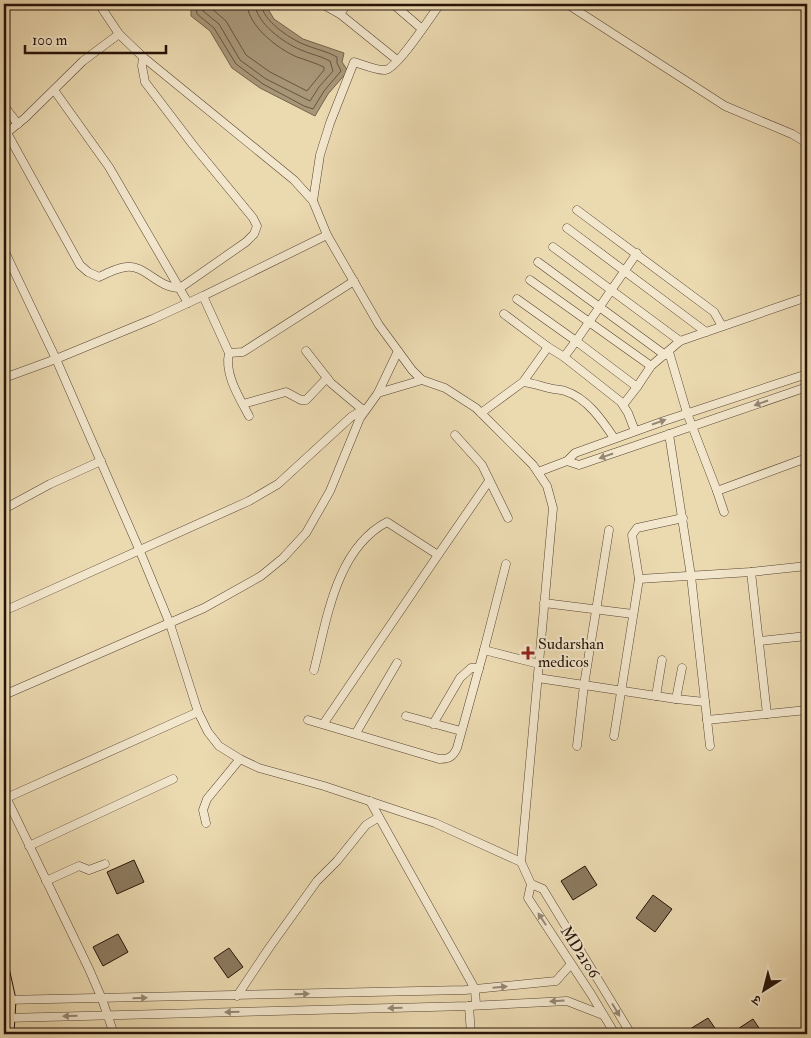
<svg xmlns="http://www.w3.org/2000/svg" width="811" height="1038" font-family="'IM FELL Double Pica','Noto Serif Devanagari',serif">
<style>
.water{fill:#a89677;stroke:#74624b}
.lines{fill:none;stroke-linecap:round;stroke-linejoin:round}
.shore{stroke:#675440;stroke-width:1}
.building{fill:#8c7a5f;stroke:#261308}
.minor-casing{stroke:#574432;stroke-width:9}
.primary-casing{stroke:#261308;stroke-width:13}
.minor{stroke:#f2e6cc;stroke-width:8}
.primary{stroke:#ebd9b0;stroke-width:11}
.oneway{fill:#968774}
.poi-dot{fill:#8f2418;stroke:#f2e6cc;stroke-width:2}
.labels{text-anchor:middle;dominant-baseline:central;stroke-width:4;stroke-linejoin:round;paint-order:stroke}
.poi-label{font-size:16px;fill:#261308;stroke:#f2e6cc;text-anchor:start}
.street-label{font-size:16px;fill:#261308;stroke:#f2e6cc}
</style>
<rect width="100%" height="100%" fill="#ebd9b0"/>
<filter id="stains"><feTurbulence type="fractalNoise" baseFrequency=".004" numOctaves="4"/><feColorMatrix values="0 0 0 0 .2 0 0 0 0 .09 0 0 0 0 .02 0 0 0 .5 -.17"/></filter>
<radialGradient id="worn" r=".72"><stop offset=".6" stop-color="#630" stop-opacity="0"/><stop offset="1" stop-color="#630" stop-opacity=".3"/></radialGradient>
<polygon class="water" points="191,4 265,4 274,19 303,39 344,53 342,62 348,71 328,94 315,116 260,88 232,68 210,31 191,16"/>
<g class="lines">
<g class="shore">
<path d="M196 4 197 14 214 28 236 64 263 84 304 106 313 109 324 91 341 71 337 63V57C327 51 314 49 303 44 289 38 263 21 261 4"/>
<path d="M203 4V11L219 24 240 60 266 79 310 101 319 87 333 71 330 61C321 56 310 54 301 50 284 43 256 23 255 4"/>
<path d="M210 4 211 8 226 21 246 55 270 72 307 91 324 70V67C315 63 306 60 297 57 278 49 248 26 247 4"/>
</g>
</g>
<g class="building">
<polygon points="134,860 144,882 117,894 107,872"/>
<polygon points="585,866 597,885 573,900 561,881"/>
<polygon points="653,895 672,909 655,932 636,918"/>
<polygon points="118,934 128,952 103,966 93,947"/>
<polygon points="229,948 243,967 228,978 214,958"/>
<polygon points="708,1018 719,1034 694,1034 690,1029"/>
<polygon points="753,1019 763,1034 730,1034"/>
</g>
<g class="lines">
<g class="minor-casing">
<g id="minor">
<polyline points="99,4 119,34 143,57 294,180 313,201 327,235 379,325 412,370 422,380 445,388 476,408 533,465 547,486 553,508 521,862 531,884 543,889 631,1034"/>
<polyline points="322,4 340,14"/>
<polyline points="347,4 340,14 397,60"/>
<polyline points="393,4 422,29"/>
<polyline points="567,4 725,106 792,134 807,143"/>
<polyline points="54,90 109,167 188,303"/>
<polyline points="4,106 18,124"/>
<path d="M7 133 80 265 88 272 99 277C107 273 117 268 126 267 145 264 157 288 180 288L246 242 254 234 257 226 253 218 193 145 145 82 142 66 143 57"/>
<polyline points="4,135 25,118 83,61 119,34"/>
<path d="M313 201 320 155 330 123 354 62C361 64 378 71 385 70 397 69 431 16 440 4"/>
<polyline points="577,210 714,312 722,326"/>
<polyline points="567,228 706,332"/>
<polyline points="553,247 680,341"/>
<polyline points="4,250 56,359 139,549 170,624 198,712 208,732 219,746 240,759 259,768 324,786 435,823 521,862"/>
<polyline points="637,253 576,341 637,387 651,366 680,341 807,297"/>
<polyline points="538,262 665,355"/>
<polyline points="530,280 651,366"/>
<path d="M203 296 229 353C224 374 239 397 249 416"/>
<polyline points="517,299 576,341 564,357 548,347 523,382"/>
<polyline points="504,314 548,347"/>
<polyline points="306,351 331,383 363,410"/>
<polyline points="669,352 687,413 717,491 801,460 803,461 807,468"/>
<polyline points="229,353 243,352 354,281"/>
<polyline points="564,357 621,402 628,413 635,431"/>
<polyline points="4,378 56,359 153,319 203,296 327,235"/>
<polyline points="378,393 422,380"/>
<polyline points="243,404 286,392 301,400 306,400 327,378"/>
<polyline points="623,405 637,387"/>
<path d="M481 413 523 382C533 383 540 386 549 388 555 390 560 389 565 391 587 398 602 420 614 438"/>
<polyline points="669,434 691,576 710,746"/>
<polyline points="455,435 482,465 508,518"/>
<polyline points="567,461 579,465 807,387"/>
<polyline points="538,472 567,461 575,453 664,421 807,374"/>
<polyline points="717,491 724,512"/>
<polyline points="4,509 50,484 101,461"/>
<polyline points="751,572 767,714"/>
<polyline points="639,579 751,572 807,566"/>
<polyline points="544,603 633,614"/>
<polyline points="4,611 249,501 278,484 351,417 364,409"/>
<polyline points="759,641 807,636"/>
<polyline points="484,650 506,564"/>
<path d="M314 670C327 619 336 549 387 522L438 555 489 481"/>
<polyline points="538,678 676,699 705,702"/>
<polyline points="4,695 204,608 261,576 283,558 306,533 330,491 360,418 378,393 398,351"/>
<polyline points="656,696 662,660"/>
<polyline points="676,699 682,668"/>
<polyline points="406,716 461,731"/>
<path d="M308 720 439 759C449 759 453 757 457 748L484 650 539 664"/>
<polyline points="707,720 807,710"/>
<polyline points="324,723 438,555"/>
<polyline points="433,724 460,678 471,668 479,668"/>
<polyline points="356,733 397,663"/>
<polyline points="614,736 639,579 632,535 637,528 683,518"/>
<polyline points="577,746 584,685 609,530"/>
<polyline points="4,793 89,969 102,999 114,1034"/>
<polyline points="4,799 198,712"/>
<polyline points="370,801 475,989 476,1005"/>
<polyline points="206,823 203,810 207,799 240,759"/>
<polyline points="29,846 173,779"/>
<polyline points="46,881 79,866 89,870 105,864"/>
<polyline points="531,884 528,898 591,994 615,1034"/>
<polyline points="237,996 269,948 317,881 337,861 366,825 379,817"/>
<polyline points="4,1000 465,990 556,981 571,964"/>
<polyline points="469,1006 471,1034"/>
<polyline points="6,1018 469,1006 567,1001 603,1015"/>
</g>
</g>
<g class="primary-casing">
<polyline id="primary" points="4,973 10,1000 8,1034"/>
</g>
<use href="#minor" class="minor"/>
<use href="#primary" class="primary"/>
</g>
<defs><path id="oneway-solid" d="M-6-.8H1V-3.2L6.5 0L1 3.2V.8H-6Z" transform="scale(1.25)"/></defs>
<g class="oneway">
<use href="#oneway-solid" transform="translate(761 403) rotate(161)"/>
<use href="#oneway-solid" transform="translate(659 422) rotate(-19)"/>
<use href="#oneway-solid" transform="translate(606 456) rotate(161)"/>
<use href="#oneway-solid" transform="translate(542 919) rotate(-123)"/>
<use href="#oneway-solid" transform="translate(500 987) rotate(-5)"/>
<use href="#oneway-solid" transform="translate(302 994) rotate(-1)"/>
<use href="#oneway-solid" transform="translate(140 998) rotate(-1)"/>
<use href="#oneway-solid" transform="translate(557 1001) rotate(177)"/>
<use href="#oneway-solid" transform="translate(395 1008) rotate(178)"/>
<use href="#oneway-solid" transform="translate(616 1010) rotate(59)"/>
<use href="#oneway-solid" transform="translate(232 1012) rotate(178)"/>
<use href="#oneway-solid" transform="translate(70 1016) rotate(179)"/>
</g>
<path class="poi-dot" d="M525.5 645.5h5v5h5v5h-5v5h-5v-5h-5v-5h5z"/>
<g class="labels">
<g class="poi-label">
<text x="538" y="644">Sudarshan<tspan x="538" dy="18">medicos</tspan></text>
</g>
<g class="street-label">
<text transform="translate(580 952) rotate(57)">MD2106</text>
</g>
</g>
<rect width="811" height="1038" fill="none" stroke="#ebd9b0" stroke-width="20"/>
<rect x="5" y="5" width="801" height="1028" fill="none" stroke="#261308" stroke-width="2.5"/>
<rect x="10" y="10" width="791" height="1018" fill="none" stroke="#261308"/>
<g transform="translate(764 990) rotate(216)" stroke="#f2e6cc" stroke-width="4" paint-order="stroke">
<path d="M0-4L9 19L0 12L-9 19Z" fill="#261308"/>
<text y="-8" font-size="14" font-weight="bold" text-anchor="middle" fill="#261308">उ</text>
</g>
<path d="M25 45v8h141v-8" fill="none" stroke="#261308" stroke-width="2.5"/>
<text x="32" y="45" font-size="15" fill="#261308" stroke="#f2e6cc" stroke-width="4" paint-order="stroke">100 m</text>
<rect width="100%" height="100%" filter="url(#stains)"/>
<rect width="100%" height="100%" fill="url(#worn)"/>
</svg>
